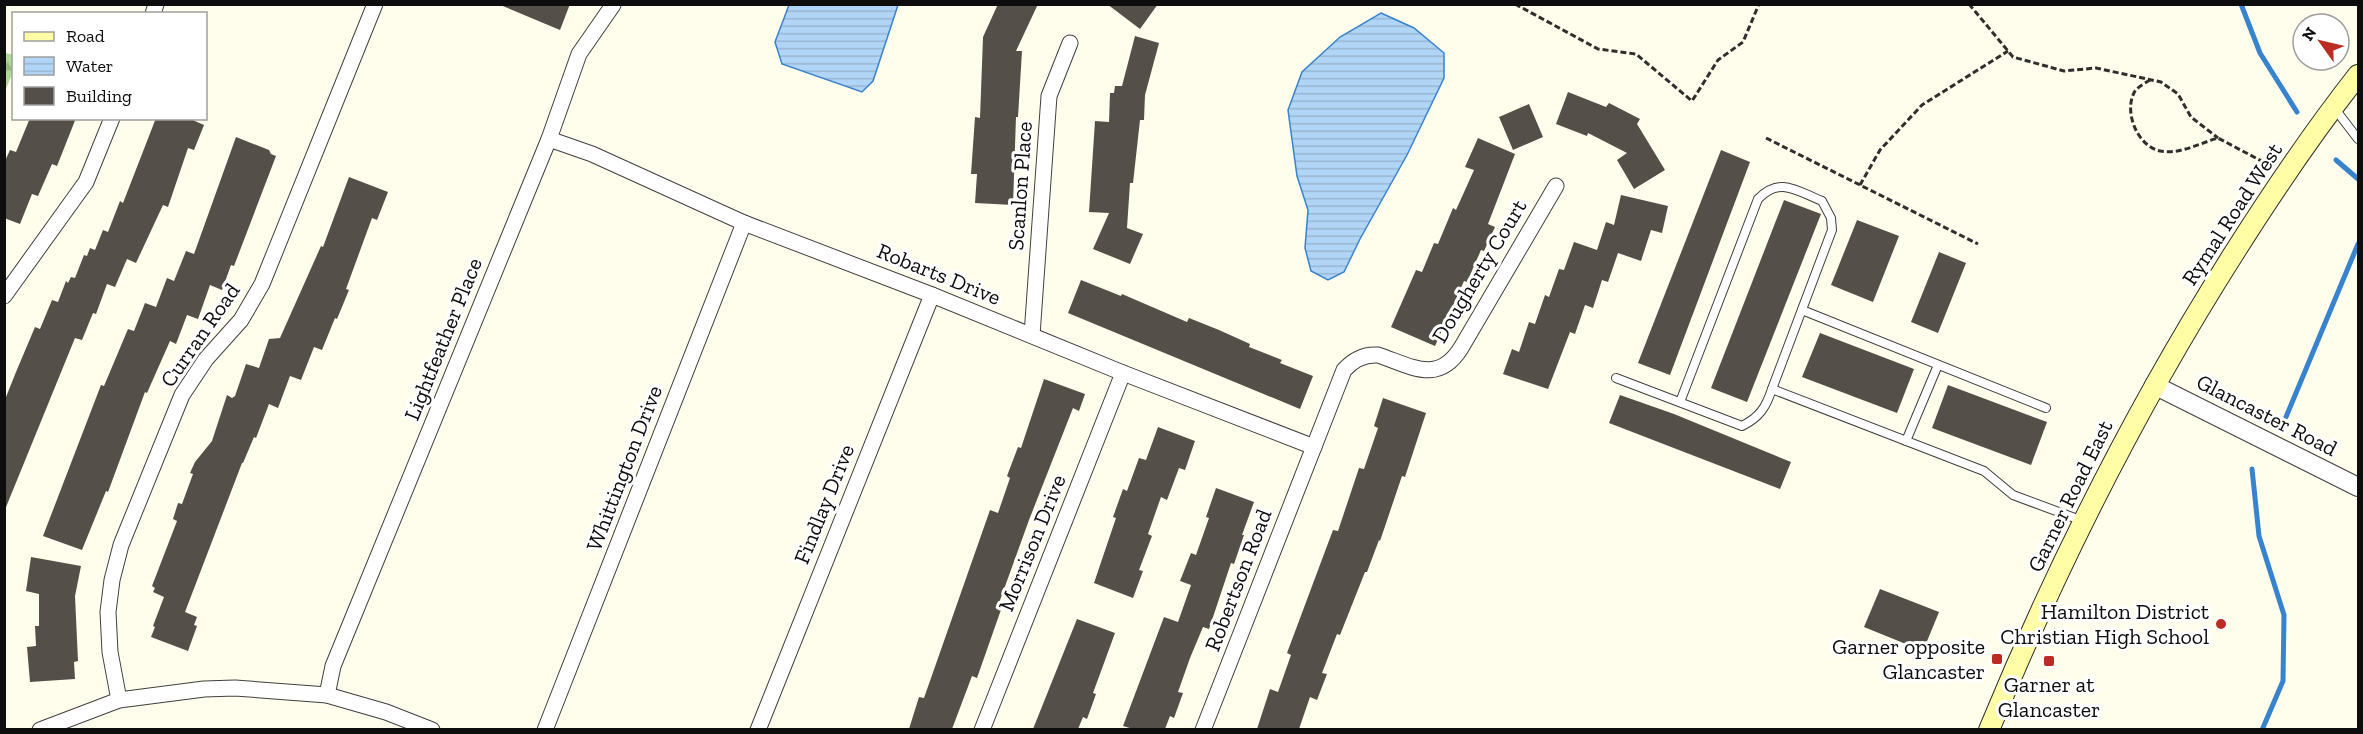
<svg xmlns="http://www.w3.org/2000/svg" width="2363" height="734" font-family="'Zilla Slab',serif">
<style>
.forest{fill:url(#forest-firs)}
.water{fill:url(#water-rules);stroke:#3883cd;stroke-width:1.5}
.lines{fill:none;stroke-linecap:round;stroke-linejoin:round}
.stream{stroke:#3883cd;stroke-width:5}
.building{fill:#554f49}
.service-casing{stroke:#404040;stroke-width:10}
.minor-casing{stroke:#404040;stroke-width:17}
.tertiary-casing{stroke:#404040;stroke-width:20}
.secondary-casing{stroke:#2f2f2f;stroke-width:22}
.path{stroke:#2f2f2f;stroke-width:3;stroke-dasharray:6 3;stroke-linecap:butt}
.service{stroke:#fff;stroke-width:8}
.minor{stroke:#fff;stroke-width:15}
.tertiary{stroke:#fff;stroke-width:18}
.secondary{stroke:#fffea7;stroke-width:20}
.poi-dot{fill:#bd2c24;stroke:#fff;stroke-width:2}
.labels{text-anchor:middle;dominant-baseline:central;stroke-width:6;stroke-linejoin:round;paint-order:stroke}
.street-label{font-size:22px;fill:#0d0d0d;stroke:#fff}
.poi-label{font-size:22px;fill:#0d0d0d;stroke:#fff;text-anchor:end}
</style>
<defs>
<pattern id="forest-firs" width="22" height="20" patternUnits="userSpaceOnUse" patternTransform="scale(1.5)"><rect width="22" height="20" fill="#adda95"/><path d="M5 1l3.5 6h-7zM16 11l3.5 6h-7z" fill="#94ba7f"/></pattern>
<pattern id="water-rules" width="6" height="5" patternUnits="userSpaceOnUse" patternTransform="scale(1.5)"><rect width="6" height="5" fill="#b1d5f6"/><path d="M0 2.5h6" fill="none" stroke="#97b6d2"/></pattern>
</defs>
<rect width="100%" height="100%" fill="#fffdec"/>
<polygon class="forest" points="5,53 13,55 13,72 5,91"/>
<g class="water">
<polygon points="789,5 898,5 873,81 862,92 782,64 775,42"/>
<polygon points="1381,13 1414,28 1444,53 1444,78 1407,155 1360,239 1344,272 1328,280 1311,271 1305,248 1308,210 1297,176 1288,110 1302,72 1340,37"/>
</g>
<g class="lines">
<g class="stream">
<polyline points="2241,4 2260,53 2297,112"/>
<polyline points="2336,160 2358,179"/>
<polyline points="2286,417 2358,244"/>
<polyline points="2252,469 2259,536 2284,615 2283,681 2262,730"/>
</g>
</g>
<g class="building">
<polygon points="498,4 570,4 560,30"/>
<polygon points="998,4 1038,4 1016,51 1022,51 1018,117 1016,117 1013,205 975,203 977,174 971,174 975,117 980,118 983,37"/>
<polygon points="1107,4 1158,4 1140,29"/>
<polygon points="1135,36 1159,43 1145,95 1144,120 1140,120 1133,183 1130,183 1127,228 1143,234 1130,264 1093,249 1109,213 1089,212 1095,121 1109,122 1110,93 1114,93 1115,86 1122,86"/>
<polygon points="1568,92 1606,107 1609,103 1640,119 1637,124 1665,170 1634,189 1617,160 1627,153 1588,133 1587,136 1556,124"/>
<polygon points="1529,104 1543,137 1513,150 1499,117"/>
<polygon points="30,118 76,118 57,166 52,164 38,196 32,194 20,224 4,218 4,163 10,150 16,152"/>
<polygon points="156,118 188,118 204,125 194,150 188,148 168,207 163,205 136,263 127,259 115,287 107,284 96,314 93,313 82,340 75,338 4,512 4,402 16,372 35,327 40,329 52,300 58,302 66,281 68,283 71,277 75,278 84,255 87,256 90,248 95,250 103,230 108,232 120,201 123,203"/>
<polygon points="236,137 269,150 271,154 276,156 234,266 231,265 222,290 210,285 198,319 187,315 176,344 170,341 147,393 145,392 108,492 106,491 82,550 43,536 101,385 104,386 128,329 134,331 145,303 156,307 167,278 174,281 186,251 194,254"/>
<polygon points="1478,138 1515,154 1488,224 1495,227 1484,251 1481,250 1467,282 1464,281 1435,346 1391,327 1416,270 1422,272 1434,243 1438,244 1453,208 1456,210 1474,170 1465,167"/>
<polygon points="1721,150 1750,162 1670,375 1638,363"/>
<polygon points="349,177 388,192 377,220 372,218 346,289 349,290 337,319 335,318 322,350 314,347 301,380 290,376 278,408 269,404 256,438 254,437 243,463 242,463 185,612 197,617 194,625 197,626 188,651 151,637 155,627 153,626 164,597 153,592 155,588 152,586 177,521 173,519 178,503 182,504 193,474 190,473 195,462 212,441 227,395 232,398 235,396 246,364 259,368 269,339 280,338 321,246 323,247"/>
<polygon points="1621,195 1668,206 1662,233 1651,230 1641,261 1618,253 1608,282 1602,280 1593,308 1585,305 1575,334 1570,332 1548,389 1503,374 1512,349 1519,352 1529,322 1535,324 1545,295 1549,297 1559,269 1564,270 1574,242 1597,250 1606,222 1614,225"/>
<polygon points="1784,200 1821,214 1747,402 1711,388"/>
<polygon points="1857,220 1899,236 1873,302 1831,285"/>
<polygon points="1939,252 1966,263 1938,333 1911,322"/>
<polygon points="1081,280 1121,296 1122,294 1187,322 1189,318 1219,330 1250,344 1249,347 1282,360 1280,363 1313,376 1300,409 1068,313"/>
<polygon points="1820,333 1914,369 1897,413 1802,377"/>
<polygon points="1044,379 1085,394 1079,411 1073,408 1029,520 999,603 1003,604 977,678 972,676 952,729 909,729 919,697 924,698 990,510 998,513 1010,478 1007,476 1018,447 1021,448"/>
<polygon points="1948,385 2047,422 2031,465 1932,428"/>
<polygon points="1620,395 1674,414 1791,462 1780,489 1609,423"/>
<polygon points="1383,398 1426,413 1405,477 1402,476 1380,541 1379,540 1367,572 1365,572 1340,635 1337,634 1322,673 1327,674 1317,700 1310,697 1299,729 1257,729 1270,689 1278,692 1291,655 1287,653 1333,530 1338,531 1359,468 1364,469 1378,428 1374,426"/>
<polygon points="1158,427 1195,441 1185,470 1179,468 1167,500 1161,497 1148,534 1152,536 1139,570 1143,571 1133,598 1094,583 1116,518 1113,517 1123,489 1127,491 1139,458 1146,460"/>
<polygon points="1216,488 1254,502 1242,535 1244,535 1234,564 1231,563 1209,629 1203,627 1190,658 1178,692 1183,693 1174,718 1170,716 1165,729 1133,729 1123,726 1164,617 1178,622 1191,585 1180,581 1191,553 1196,555 1209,518 1206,517"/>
<polygon points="31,557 81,566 75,596 78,661 74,662 75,679 30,682 27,647 36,646 35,626 39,626 39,594 26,591"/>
<polygon points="1880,589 1939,612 1923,651 1864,627"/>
<polygon points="1077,619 1115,633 1093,693 1096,694 1087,719 1083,717 1078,729 1033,729"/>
</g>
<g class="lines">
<g class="service-casing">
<g id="service">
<polyline points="2335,109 2358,139"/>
<polyline points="1802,310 2046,408"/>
<path d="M1616 378 1742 426C1760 417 1766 407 1772 389L1984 471 2013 495 2083 521"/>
<path d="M1680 402 1758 199C1780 176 1797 191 1822 201L1831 218 1832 230 1772 389"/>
<polyline points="1906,441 1938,365"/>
</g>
</g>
<g class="minor-casing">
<g id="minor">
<polyline points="153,14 156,4"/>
<polyline points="549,139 592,154 744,223 932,295 1123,373 1314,447"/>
<polyline points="4,296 86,182 112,118"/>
<polyline points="1032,335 1049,96 1070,43"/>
<polyline points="327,695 333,666 549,139 579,54 613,5"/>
<polyline points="119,700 110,652 108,612 112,580 121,545 182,395 206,359 241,320 262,284 375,4"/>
<polyline points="40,730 119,700 204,689 235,688 327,695 386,712 432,730"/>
<polyline points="545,730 744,223"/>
<polyline points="758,730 932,295"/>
<polyline points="982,730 1123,373"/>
<path d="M1203 730 1344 370C1353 360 1364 354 1378 355 1411 366 1438 385 1461 348L1556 186"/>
</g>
</g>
<g class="tertiary-casing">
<polyline id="tertiary" points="2154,385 2358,487"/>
</g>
<g class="secondary-casing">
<path id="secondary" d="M1989 730C2058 563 2139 402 2236 250 2274 190 2314 131 2358 75"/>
</g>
<g class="path">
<polyline points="1515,4 1598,49 1636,54 1692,101 1718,60 1743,42 1759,4"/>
<polyline points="1969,4 2013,57 2064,71 2096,68 2161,82 2178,94 2191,117 2218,138"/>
<path d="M2150 80C2145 83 2138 87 2135 91 2123 111 2137 146 2160 151 2179 155 2200 143 2218 138L2269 165"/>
<polyline points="1766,138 1978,244"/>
<polyline points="1860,185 1880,150 1922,105 2008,51"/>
</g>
<use href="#service" class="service"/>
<use href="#minor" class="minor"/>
<use href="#tertiary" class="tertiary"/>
<use href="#secondary" class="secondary"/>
</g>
<g class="poi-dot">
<circle cx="2221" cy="624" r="6"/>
<rect x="1991" y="653" width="12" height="12" rx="3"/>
<rect x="2043" y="655" width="12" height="12" rx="3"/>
</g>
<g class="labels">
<g class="street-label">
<text transform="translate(1020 186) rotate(-86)">Scanlon Place</text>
<text transform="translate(2232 214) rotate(-57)">Rymal Road West</text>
<text transform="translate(1479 271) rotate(-59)">Dougherty Court</text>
<text transform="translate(939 274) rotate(22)">Robarts Drive</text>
<text transform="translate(200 335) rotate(-55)">Curran Road</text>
<text transform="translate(443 339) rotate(-68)">Lightfeather Place</text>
<text transform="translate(2267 415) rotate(27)">Glancaster Road</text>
<text transform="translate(624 468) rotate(-69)">Whittington Drive</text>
<text transform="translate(2070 496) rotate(-64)">Garner Road East</text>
<text transform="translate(824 504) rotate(-68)">Findlay Drive</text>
<text transform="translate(1032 543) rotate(-68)">Morrison Drive</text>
<text transform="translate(1238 580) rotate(-69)">Robertson Road</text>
</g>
<g class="poi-label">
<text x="2209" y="611">Hamilton District<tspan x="2209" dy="25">Christian High School</tspan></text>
<text x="1985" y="646">Garner opposite<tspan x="1985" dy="25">Glancaster</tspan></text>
<text x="2049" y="684" text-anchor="middle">Garner at<tspan x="2049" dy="25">Glancaster</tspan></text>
</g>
</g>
<rect width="2363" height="734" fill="none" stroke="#0d0d0d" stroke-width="12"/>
<rect x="12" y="12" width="195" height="108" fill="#ffffff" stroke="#9e9e9e" stroke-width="1.5"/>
<rect x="24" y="32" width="30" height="9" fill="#fffea7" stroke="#9e9e9e" stroke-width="1.5"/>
<text x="66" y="42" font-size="18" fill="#0d0d0d">Road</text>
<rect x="24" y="57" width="30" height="18" fill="url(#water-rules)" stroke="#9e9e9e" stroke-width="1.5"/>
<text x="66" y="72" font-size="18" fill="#0d0d0d">Water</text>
<rect x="24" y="87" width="30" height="18" fill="#554f49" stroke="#9e9e9e" stroke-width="1.5"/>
<text x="66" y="102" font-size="18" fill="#0d0d0d">Building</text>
<g transform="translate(2321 42) rotate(304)"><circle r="28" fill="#ffffff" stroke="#9e9e9e" stroke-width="1.5"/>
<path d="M0-4.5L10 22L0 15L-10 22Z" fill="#bd2c24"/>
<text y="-9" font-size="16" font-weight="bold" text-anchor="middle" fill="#0d0d0d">N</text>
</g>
</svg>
